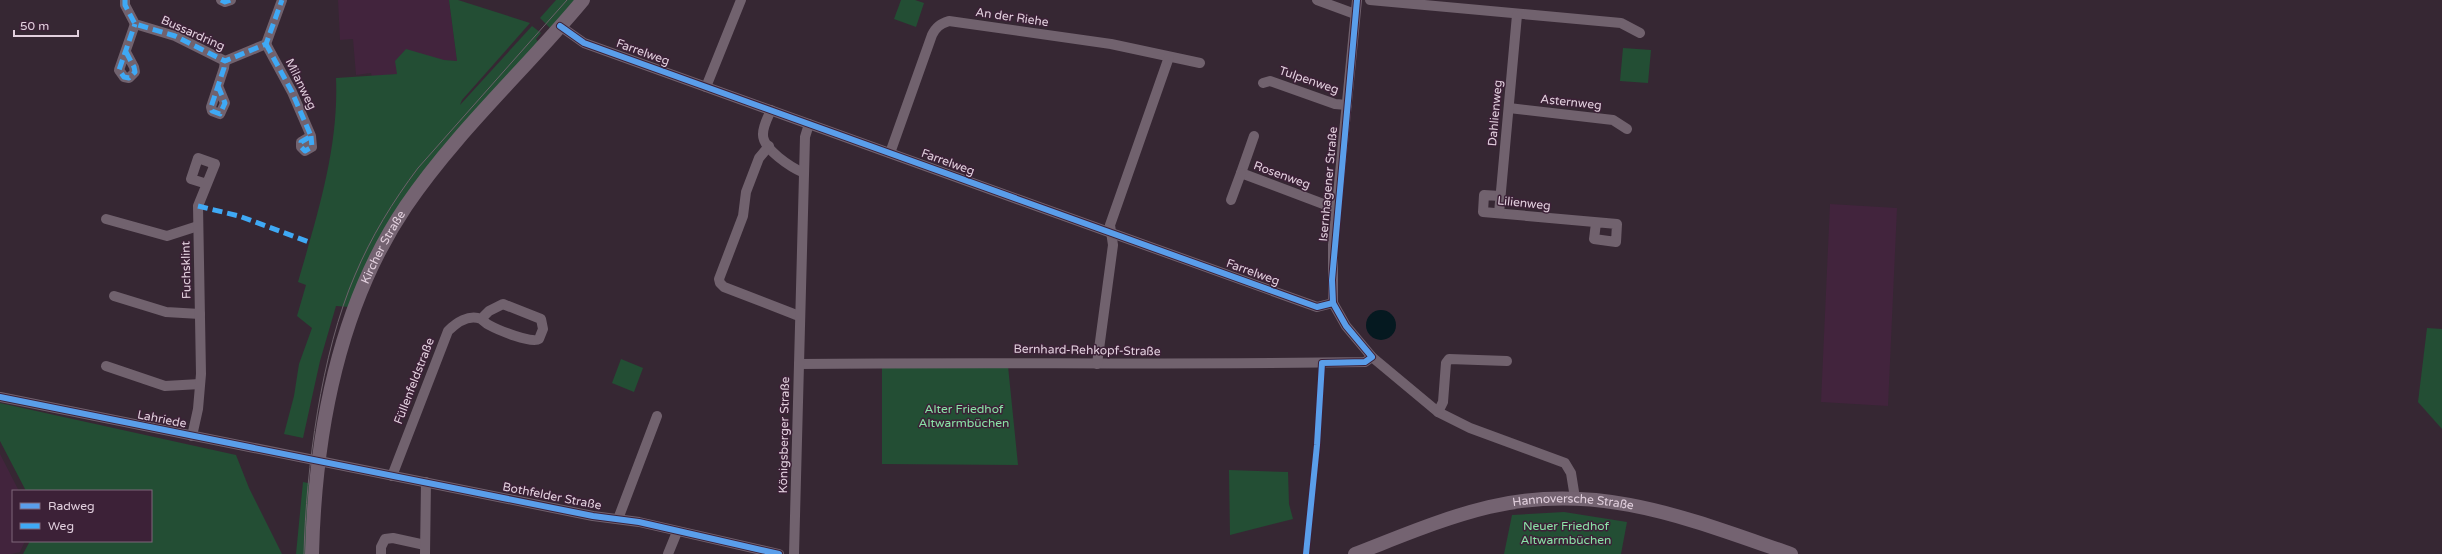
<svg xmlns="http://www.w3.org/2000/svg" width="2442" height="554" font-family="'Varela Round',sans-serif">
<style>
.built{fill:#42243d}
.green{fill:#234e34}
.water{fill:#051920}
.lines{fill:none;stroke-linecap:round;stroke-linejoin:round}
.street{stroke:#71626e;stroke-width:10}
.secondary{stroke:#746371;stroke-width:14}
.tram{stroke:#6d616b;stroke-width:1}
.quiet{stroke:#3fa9f5;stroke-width:5;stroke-dasharray:10 5;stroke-linecap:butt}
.cycleway-casing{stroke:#3c2137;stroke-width:8}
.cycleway{stroke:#5a9eea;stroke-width:6}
.labels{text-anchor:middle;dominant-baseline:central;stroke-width:3;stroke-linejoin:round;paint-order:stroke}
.street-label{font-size:12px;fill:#e2d0de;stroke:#3c2137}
.park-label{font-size:12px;fill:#89e3a6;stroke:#3c2137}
</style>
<rect width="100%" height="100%" fill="#362733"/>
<g class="built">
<polygon points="338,0 449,0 457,61 444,60 397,74 372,77 371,73 356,75 353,39 340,40"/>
<polygon points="1830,204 1897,208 1888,406 1821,402"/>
<polygon points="0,454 19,491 13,491 13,541 25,541 20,552 11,554 0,554"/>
</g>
<g class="green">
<path d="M449 0H458L530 23 462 100 460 105 532 26 541 33 536 39 539 43 425 173 350 307 336 306 320 361 303 438 284 434 294 396 299 364 312 328 297 316 306 285 298 282C317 216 339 148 336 78L397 74 395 61 406 49 444 60 457 61Z"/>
<polygon points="556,0 577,0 551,29 540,18"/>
<polygon points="901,0 915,0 924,3 916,27 894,19"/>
<polygon points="1623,48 1651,50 1648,83 1620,81"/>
<polygon points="2427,328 2442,329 2442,429 2418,402"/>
<polygon points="621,359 643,368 634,392 612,383"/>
<polygon points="1008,366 1018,465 882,464 882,368"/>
<polygon points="0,403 236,455 249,488 282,554 23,554 30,541 151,541 151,491 26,491 0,441"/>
<polygon points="1229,470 1288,472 1289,504 1293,519 1230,535"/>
<polygon points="303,482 313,484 307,554 296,554"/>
<polygon points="1564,512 1627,522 1621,554 1504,554 1512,515"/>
</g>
<circle class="water" cx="1381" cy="325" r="15"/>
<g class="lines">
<g class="street">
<polyline points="125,0 125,5 135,24 175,36 225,61 266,44 282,0"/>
<polyline points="221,0 225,2 231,0"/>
<polyline points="1317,0 1355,14"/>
<polyline points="1357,0 1333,245 1333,303 1346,326 1372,357 1438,412 1470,428 1565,463 1571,473 1575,498"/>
<polyline points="1370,0 1621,23 1640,33"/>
<polyline points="560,26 584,43 1317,307 1333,303"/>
<polyline points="266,44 292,92 311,136 301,142 301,147 305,151 312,147 311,136"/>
<polyline points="126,52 134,67 135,72 129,78 124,77 119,70 135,24"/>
<polyline points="1263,83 1270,81 1335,104 1347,105"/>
<polyline points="218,86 225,103 220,114 212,111 211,107 224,68 225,61"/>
<polyline points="706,87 741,0"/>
<polyline points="1509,108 1613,120 1627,129"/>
<path d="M771 110C768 117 763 126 763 134 762 149 792 168 804 173"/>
<polyline points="1254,136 1241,173 1326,205 1337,207"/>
<polyline points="769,146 759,158 746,192 743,216 719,279 720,283 724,287 799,316"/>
<path d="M890 153 932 35C936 27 940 24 949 21L1111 44 1200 63"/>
<polyline points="1500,196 1484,195 1483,212 1617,224 1616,242 1594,239 1596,223"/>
<polyline points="1231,200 1241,173"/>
<polyline points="1499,213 1517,15"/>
<polyline points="106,219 167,236 198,226"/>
<polyline points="114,296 166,312 200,314"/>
<path d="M799 364C988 362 1176 365 1365 362L1372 357"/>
<polyline points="1097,364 1113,245 1110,225 1169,57"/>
<polyline points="106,366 165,386 200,384"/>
<polyline points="0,397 593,516 639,522 779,554"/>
<polyline points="1438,412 1443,402 1446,363 1449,359 1507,361"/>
<polyline points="192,436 198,409 201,374 198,206 215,164 198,158 191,179 207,184"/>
<path d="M392 476 448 331C456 323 469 314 481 319 484 321 486 324 489 325 498 330 532 344 539 339L543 329 541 319 503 304 489 311 481 319"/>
<polyline points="618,519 657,416"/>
<polyline points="381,554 381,547 385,539 393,538 425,545"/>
<polyline points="425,554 426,482"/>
<polyline points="668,554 677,532"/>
<polyline points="794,554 805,137 809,124"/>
</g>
<g class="secondary">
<path id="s1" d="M312 554C315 435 338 307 406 206 457 131 525 70 583 0"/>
<path id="s2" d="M1355 554C1399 537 1443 518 1489 507 1599 481 1689 519 1791 554"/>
</g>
<path class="tram" d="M304 554C306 469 321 353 355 275 371 237 393 201 418 168L567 0"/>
<g class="quiet">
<polyline points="125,0 125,5 135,24 175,36 225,61 266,44 282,0"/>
<polyline points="221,0 225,2 231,0"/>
<polyline points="266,44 292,92 311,136 301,142 301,147 305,151 312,147 311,136"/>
<polyline points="126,52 134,67 135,72 129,78 124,77 119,70 135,24"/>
<polyline points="218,86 225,103 220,114 212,111 211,107 224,68 225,61"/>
<polyline points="198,206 239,216 309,242"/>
</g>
<g class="cycleway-casing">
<g id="cycleway">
<polyline points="560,26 584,43 1317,307 1333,303"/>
<polyline points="0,397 593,516 639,522 779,554"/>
<polyline points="1306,554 1317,445 1322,363 1365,362 1372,357 1346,326 1333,303 1332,280 1357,0"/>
</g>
</g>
<use href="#cycleway" class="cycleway"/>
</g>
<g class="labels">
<g class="street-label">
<text transform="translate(1012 17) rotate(8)">An der Riehe</text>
<text transform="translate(193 33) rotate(24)">Bussardring</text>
<text transform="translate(643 52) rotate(20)">Farrelweg</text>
<text transform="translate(1309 80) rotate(19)">Tulpenweg</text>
<text transform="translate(301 84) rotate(64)">Milanweg</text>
<text transform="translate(1571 102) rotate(6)">Asternweg</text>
<text transform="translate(1495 113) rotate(-85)">Dahlienweg</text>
<text transform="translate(948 162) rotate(20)">Farrelweg</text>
<text transform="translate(1282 175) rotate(20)">Rosenweg</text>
<text transform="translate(1328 184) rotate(-85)">Isernhagener Straße</text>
<text transform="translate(1524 203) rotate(6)">Lilienweg</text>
<text stroke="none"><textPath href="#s1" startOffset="318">Kircher Straße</textPath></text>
<text transform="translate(186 270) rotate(-91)">Fuchsklint</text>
<text transform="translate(1253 272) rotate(20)">Farrelweg</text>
<text transform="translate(1087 350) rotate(1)">Bernhard-Rehkopf-Straße</text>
<text transform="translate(414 381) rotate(-69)">Füllenfeldstraße</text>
<text transform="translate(162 419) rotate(11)">Lahriede</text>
<text transform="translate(784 435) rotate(-89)">Königsberger Straße</text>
<text transform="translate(552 496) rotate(11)">Bothfelder Straße</text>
<text stroke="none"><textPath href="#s2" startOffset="227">Hannoversche Straße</textPath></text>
</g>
<g class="park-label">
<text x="964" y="409">Alter Friedhof<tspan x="964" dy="14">Altwarmbüchen</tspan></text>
<text x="1566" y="526">Neuer Friedhof<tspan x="1566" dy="14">Altwarmbüchen</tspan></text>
</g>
</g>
<rect x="12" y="490" width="140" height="52" fill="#3c2137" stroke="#7e677a"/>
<rect x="20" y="503" width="20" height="6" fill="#5a9eea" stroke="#7e677a"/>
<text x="48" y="510" font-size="12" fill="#e2d0de">Radweg</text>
<rect x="20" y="523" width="20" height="6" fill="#3fa9f5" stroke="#7e677a"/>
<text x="48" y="530" font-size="12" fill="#e2d0de">Weg</text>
<path d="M14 30v6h64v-6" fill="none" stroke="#e2d0de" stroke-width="2"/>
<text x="20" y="30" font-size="12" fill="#e2d0de" stroke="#3c2137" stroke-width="3" paint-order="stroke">50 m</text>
</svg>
